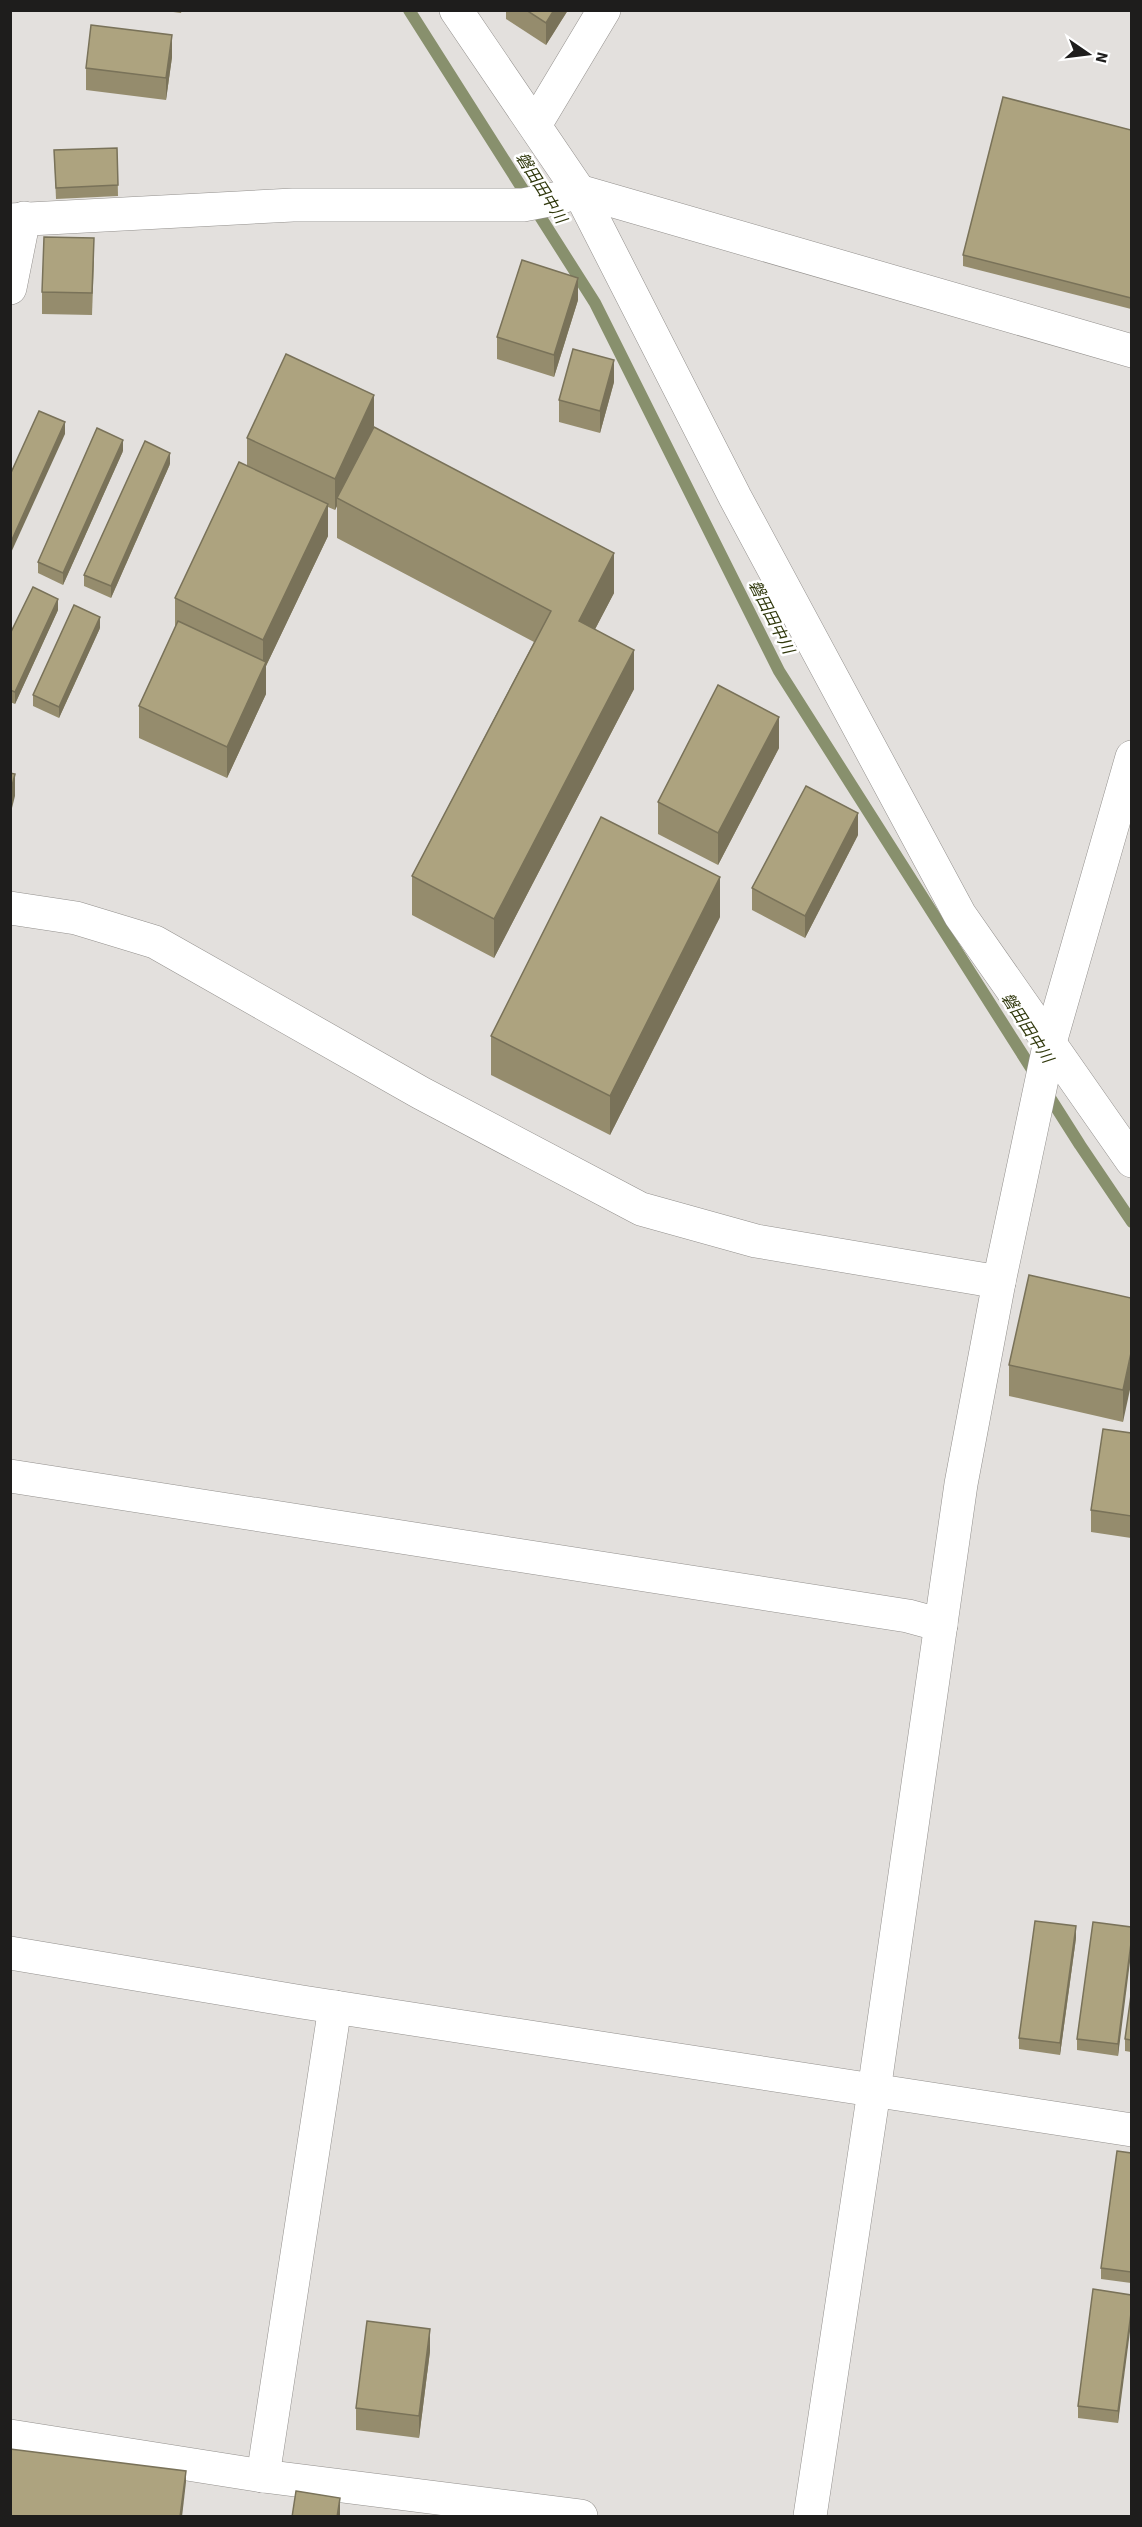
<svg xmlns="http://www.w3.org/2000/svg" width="1142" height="2527" font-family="'Source Sans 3','Noto Sans JP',sans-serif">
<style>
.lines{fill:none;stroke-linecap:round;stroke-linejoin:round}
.stream{stroke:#88906d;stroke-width:12}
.minor-casing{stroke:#93908d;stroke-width:34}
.minor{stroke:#fff;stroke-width:33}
.wall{fill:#958c6d}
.shaded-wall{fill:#797259}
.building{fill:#ada37f;stroke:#797259;stroke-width:1.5}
.labels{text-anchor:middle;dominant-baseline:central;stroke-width:5;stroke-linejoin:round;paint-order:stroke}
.water-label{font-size:16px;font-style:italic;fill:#30380c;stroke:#fff}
</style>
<rect width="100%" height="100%" fill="#e3e0dd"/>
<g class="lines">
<polyline class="stream" points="409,10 595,303 779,671 1080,1145 1132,1222"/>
<g class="minor-casing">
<g id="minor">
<polyline points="456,10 579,191 735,497 960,915 1132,1161"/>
<polyline points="535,125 604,10"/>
<polyline points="10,220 293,205 523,205 559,198 579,191 1132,351"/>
<polyline points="10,288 24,218"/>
<polyline points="10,908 76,918 155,942 421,1093 641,1209 756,1241 999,1282"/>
<polyline points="10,1476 908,1616 941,1625"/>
<polyline points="10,1953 302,2002 1132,2130"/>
<polyline points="10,2436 263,2476 581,2516"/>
<polyline points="263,2476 335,2007"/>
<polyline points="810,2516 874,2091 961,1484 999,1282 1049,1046 1132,757"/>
</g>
</g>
<use href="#minor" class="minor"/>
</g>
<g class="wall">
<polygon points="158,10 182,10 181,13"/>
<polygon points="506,10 568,10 546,45 506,19"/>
<polygon points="172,57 166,100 86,90 86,68"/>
<polygon points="1131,130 1131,309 963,266 963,255"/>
<polygon points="117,148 118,196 56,199 54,150"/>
<polygon points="94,260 92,315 42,314 42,292"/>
<polygon points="578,300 554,377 497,359 497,337"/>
<polygon points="614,382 600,433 559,422 559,400"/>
<polygon points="374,426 369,435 614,593 595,629 634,689 494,958 412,915 412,876 534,642 337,538 337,506 335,510 328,507 328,536 266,666 266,694 227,778 139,738 139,706 175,628 175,598 247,465 247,438"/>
<polygon points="123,451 63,585 38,573 38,562"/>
<polygon points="170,464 111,598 84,586 84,575"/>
<polygon points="58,610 15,704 10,702 10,634"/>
<polygon points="100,628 59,718 33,706 33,695"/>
<polygon points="779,748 718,865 658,834 658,802"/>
<polygon points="858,835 805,938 752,910 752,888"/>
<polygon points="720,917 610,1135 491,1075 491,1036"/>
<polygon points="1131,1298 1123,1422 1009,1396 1009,1365"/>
<polygon points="1131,1433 1131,1538 1091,1532 1091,1510"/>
<polygon points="1131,1927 1118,2056 1077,2050 1077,2039"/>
<polygon points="1076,1938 1060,2055 1019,2049 1019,2038"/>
<polygon points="1131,1995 1131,2052 1125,2051 1125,2039"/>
<polygon points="1131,2153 1131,2283 1101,2279 1101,2268"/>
<polygon points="1131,2295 1118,2423 1078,2418 1078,2406"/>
<polygon points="430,2351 419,2438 356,2430 356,2408"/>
</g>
<g class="shaded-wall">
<polygon points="554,10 568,10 546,45 546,23"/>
<polygon points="172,35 172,57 166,100 166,78"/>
<polygon points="578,278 578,300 554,377 554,355"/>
<polygon points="614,360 614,382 600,433 600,411"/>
<polygon points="374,395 374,426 340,500 337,498 337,506 335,510 335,479"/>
<polygon points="65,422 65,434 10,555 10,544"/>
<polygon points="123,440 123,451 63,585 63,573"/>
<polygon points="170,453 170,464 111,598 111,586"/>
<polygon points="328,504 328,536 266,666 266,694 227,778 227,747 263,668 263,640"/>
<polygon points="614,553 614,593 579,660 579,621"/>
<polygon points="58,599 58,610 15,704 15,692"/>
<polygon points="100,617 100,628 59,718 59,707"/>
<polygon points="634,650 634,689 494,958 494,919"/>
<polygon points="779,717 779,748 718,865 718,833"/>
<polygon points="15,774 15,796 10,816 10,794"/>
<polygon points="858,813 858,835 805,938 805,916"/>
<polygon points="720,877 720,917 610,1135 610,1096"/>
<polygon points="1131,1353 1131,1385 1123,1422 1123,1390"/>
<polygon points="1076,1926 1076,1938 1060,2055 1060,2043"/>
<polygon points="1131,1943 1131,1954 1118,2056 1118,2044"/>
<polygon points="1131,2313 1131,2324 1118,2423 1118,2411"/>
<polygon points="430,2329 430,2351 419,2438 419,2416"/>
<polygon points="186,2471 186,2482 182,2517 180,2517"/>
<polygon points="340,2498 340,2517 337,2517"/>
</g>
<g class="building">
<polygon points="526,10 554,10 546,23"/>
<polygon points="91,25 172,35 166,78 86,68"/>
<polygon points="1003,97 1131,130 1131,298 963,255"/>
<polygon points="117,148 118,185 56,188 54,150"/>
<polygon points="44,237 94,238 92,293 42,292"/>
<polygon points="522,260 578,278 554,355 497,337"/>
<polygon points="573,349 614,360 600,411 559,400"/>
<polygon points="286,354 374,395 335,479 247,438"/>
<polygon points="39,411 65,422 10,544 10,475"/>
<polygon points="374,427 614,553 579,621 634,650 494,919 412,876 551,611 337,498"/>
<polygon points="97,428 123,440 63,573 38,562"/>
<polygon points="145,441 170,453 111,586 84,575"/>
<polygon points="239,462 328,504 263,640 175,598"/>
<polygon points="33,587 58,599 15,692 10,690 10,634"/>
<polygon points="74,605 100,617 59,707 33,695"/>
<polygon points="178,621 266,662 227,747 139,706"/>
<polygon points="718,685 779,717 718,833 658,802"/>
<polygon points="10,773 15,774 10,794"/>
<polygon points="806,786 858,813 805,916 752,888"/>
<polygon points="601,817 720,877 610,1096 491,1036"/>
<polygon points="1029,1275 1131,1298 1131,1353 1123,1390 1009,1365"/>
<polygon points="1103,1429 1131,1433 1131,1516 1091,1510"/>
<polygon points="1035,1921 1076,1926 1060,2043 1019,2038"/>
<polygon points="1093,1922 1131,1927 1131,1943 1118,2044 1077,2039"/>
<polygon points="1131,1995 1131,2040 1125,2039"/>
<polygon points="1117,2151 1131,2153 1131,2272 1101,2268"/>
<polygon points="1093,2289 1131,2295 1131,2313 1118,2411 1078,2406"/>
<polygon points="367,2321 430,2329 419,2416 356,2408"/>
<polygon points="10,2449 186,2471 180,2517 10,2517"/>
<polygon points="296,2491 340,2498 337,2517 292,2517"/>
</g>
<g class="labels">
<g class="water-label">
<text transform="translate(541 188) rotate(58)">磐田田中川</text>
<text transform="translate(771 617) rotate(63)">磐田田中川</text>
<text transform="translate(1027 1028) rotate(57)">磐田田中川</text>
</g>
</g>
<rect width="1142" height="2527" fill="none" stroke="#1e1d1c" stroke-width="24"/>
<g transform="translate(1088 54) rotate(104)" stroke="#ffffff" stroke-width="4.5" paint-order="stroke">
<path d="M0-4.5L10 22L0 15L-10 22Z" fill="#1e1d1c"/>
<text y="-9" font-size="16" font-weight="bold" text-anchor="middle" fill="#1e1d1c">N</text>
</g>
</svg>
